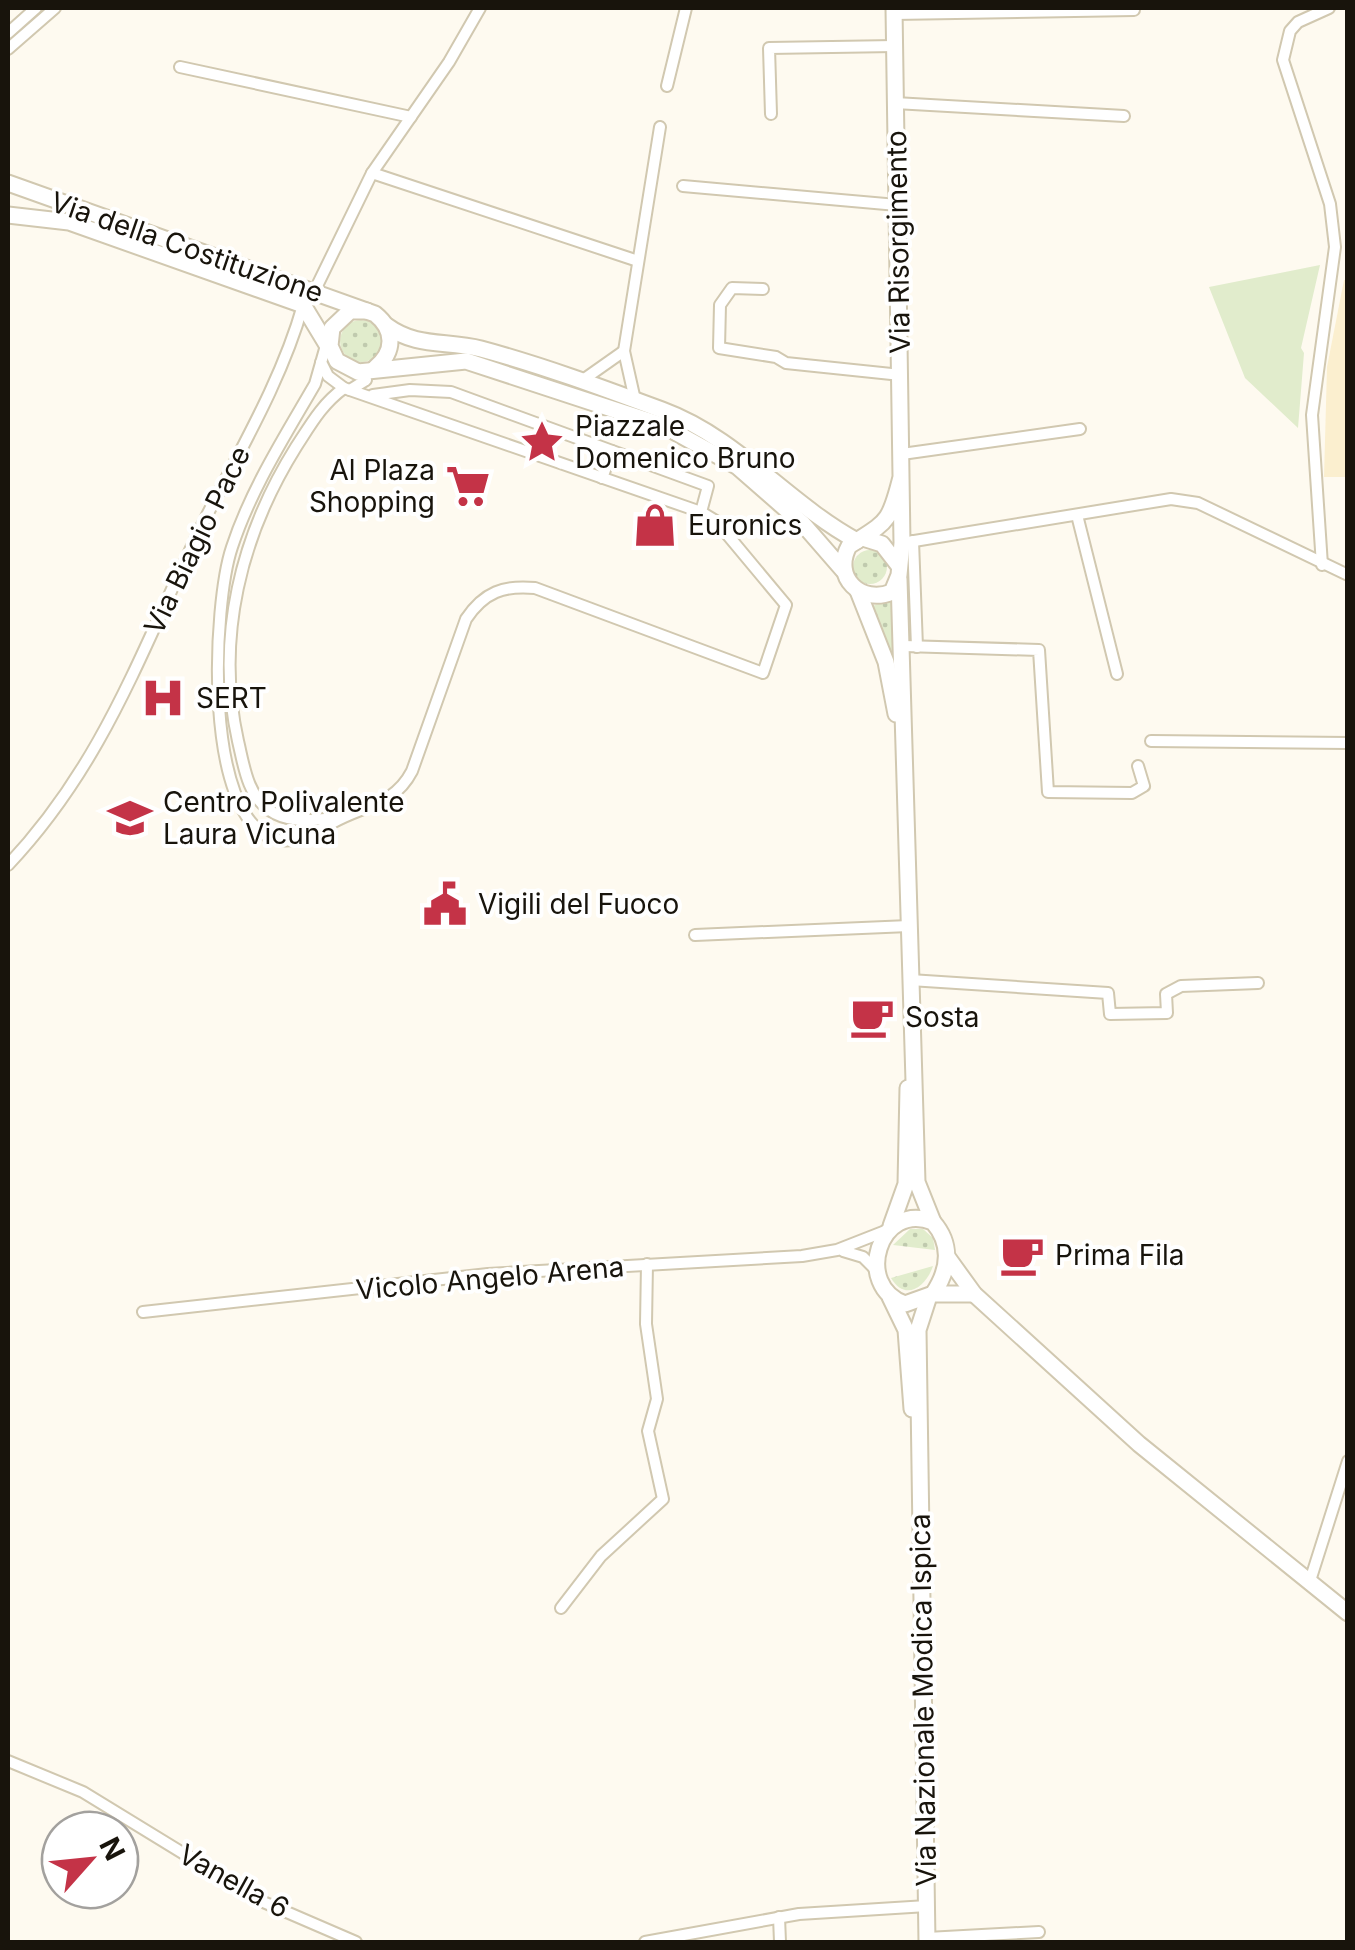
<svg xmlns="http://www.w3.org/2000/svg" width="1355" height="1950" font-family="Inter,sans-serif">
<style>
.built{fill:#fbefcf}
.grass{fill:url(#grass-dots)}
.park{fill:#e1eccc}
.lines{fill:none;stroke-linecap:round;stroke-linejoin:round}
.street-casing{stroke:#d1c8b0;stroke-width:14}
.secondary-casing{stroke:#d1c8b0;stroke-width:19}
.street{stroke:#fff;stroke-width:10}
.secondary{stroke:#fff;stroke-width:15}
.labels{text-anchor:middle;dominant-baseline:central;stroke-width:8;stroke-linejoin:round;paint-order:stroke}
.street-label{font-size:28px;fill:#18140c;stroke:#fff}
.poi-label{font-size:28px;fill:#18140c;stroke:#fff;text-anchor:start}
</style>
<defs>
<pattern id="grass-dots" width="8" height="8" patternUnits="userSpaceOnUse" patternTransform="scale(2.5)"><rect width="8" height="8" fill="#e1eccc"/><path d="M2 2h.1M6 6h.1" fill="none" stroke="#c0caae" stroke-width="1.8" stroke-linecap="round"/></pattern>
</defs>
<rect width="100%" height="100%" fill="#fefaf0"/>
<polygon class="built" points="1344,280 1348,280 1347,477 1324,477 1327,367"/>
<g class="grass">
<circle cx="361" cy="341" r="21"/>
<circle cx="870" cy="567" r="17"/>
<polygon points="892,600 895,662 872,606"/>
<polygon points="910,1229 923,1229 933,1238 935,1250 893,1245"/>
<path d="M933 1266C926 1287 905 1302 891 1278Z"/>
</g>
<polygon class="park" points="1320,265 1301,348 1304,353 1298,428 1245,378 1209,287"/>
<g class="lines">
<g class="street-casing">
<g id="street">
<polyline points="894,14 1134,10"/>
<polyline points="8,33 36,8"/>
<polyline points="8,49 55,8"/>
<polyline points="180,67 411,117"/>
<polyline points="667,86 686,8"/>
<polyline points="895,103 1124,116"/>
<polyline points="771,114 769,48 895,46"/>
<polyline points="372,173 638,261"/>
<polyline points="683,186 897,205"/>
<polyline points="763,289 732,288 720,305 719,348 776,357 786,363 901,375"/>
<polyline points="314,292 372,173 449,62 480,8"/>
<path d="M321 362 328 376 344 388 701 512 716 521 786 605 763 673 535 588C504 585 484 592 466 619L412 771C394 806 363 805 332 823 316 832 295 845 275 839 202 818 213 603 232 547 251 489 285 436 315 384L327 342"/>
<polyline points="580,382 624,351"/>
<polyline points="350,390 366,380"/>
<polyline points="373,395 410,390 451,392 708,486 701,512"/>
<polyline points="635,400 624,351 660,127"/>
<polyline points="902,454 1080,429"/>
<polyline points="602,478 612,451"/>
<polyline points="1077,515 1117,674"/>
<polyline points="913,541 917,647"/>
<polyline points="902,543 1171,499 1198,503 1348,575"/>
<polyline points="1322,565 1312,415 1335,247 1330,204 1283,60 1290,31 1298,22 1329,8"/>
<polyline points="904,646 1039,650 1048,792 1132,793 1144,786 1138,766"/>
<polyline points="1151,741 1348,743"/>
<path d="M336 818C312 820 289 824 269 810 247 794 244 766 238 741 215 638 241 535 296 447 311 424 322 404 344 388"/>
<path d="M8 865C106 761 142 647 204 521 239 452 282 380 303 305"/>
<polyline points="695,935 909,926"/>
<polyline points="910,980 1108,993 1110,1014 1167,1013 1166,994 1181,986 1258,983"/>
<polyline points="843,1251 863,1257 877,1271"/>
<polyline points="143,1312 488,1274 802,1256 837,1250 888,1230"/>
<polyline points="1309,1584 1348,1461"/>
<polyline points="561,1608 601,1556 663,1499 648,1431 657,1399 646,1324 647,1264"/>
<polyline points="8,1761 83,1792 261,1901 356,1942"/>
<polyline points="779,1917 780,1942"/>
<polyline points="927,1938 1039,1932"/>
<polyline points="645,1942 799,1914 927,1906"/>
</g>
</g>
<g class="secondary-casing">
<g id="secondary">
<path d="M894 8 902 543 899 575 892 592C861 605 832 577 849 546 887 521 889 525 901 477"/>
<path d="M8 183 375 314C395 330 395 352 375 368"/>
<polyline points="8,215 69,222 303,305 329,348"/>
<polyline points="367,311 350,311 332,328 330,346 337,361 358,372 466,361 664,426 738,467 803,524 843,570"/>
<path d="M387 326C417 348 446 340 481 349 541 365 603 388 662 410 738 438 787 503 857 541"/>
<polyline points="866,539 882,544 899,566"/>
<polyline points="899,579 917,1182 933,1222"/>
<polyline points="858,591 886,662 896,714"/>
<polyline points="891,1226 906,1184 908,1088"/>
<polyline points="948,1258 974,1294 1139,1444 1348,1613"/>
<path d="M933 1294C949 1270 953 1245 933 1222 879 1200 853 1286 905 1304L933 1294H974"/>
<polyline points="890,1297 906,1330 912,1409"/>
<polyline points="927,1942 918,1330 929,1296"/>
</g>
</g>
<use href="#street" class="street"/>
<use href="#secondary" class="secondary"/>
</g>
<defs>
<g id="sight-bare" transform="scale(3.45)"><path d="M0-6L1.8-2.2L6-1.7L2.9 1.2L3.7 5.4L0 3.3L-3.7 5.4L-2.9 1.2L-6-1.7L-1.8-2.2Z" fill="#c43347" stroke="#fff" stroke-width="2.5" paint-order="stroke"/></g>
<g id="supermarket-bare" transform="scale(3.45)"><path d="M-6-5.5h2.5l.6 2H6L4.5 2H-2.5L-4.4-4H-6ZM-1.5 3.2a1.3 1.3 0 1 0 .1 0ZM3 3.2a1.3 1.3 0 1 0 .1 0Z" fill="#c43347" stroke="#fff" stroke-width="2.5" paint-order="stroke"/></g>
<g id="shop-bare" transform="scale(3.45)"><path d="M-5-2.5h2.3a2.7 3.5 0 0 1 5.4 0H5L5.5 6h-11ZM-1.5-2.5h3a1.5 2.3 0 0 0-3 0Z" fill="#c43347" stroke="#fff" stroke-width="2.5" paint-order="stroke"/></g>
<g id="hospital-bare" transform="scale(3.45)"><path d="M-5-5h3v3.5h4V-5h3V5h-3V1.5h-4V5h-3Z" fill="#c43347" stroke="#fff" stroke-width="2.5" paint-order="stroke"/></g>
<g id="school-bare" transform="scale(3.45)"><path d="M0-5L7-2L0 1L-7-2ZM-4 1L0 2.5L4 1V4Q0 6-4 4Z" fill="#c43347" stroke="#fff" stroke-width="2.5" paint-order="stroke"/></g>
<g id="civic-bare" transform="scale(3.45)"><path d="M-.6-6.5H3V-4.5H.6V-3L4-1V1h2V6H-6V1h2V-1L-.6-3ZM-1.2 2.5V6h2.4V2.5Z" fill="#c43347" stroke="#fff" stroke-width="2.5" paint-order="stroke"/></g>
<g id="cafe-bare" transform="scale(3.45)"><path d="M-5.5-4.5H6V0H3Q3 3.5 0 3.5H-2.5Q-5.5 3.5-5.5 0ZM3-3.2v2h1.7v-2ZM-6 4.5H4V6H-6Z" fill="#c43347" stroke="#fff" stroke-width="2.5" paint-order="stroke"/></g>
</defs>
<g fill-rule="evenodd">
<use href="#sight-bare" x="542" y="442"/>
<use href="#supermarket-bare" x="468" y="486"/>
<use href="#shop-bare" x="655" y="525"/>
<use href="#hospital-bare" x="163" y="698"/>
<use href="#school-bare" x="130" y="818"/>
<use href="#civic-bare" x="445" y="904"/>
<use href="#cafe-bare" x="872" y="1017"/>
<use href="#cafe-bare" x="1022" y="1255"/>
</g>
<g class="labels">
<g class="street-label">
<text transform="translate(898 242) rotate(-91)">Via Risorgimento</text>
<text transform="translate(187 247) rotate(19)">Via della Costituzione</text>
<text transform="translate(197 540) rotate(-64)">Via Biagio Pace</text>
<text transform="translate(490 1278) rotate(-5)">Vicolo Angelo Arena</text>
<text transform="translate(923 1700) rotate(-91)">Via Nazionale Modica Ispica</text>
<text transform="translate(234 1881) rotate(29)">Vanella 6</text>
</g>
<g class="poi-label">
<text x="575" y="426">Piazzale<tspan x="575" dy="32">Domenico Bruno</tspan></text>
<text x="435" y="470" text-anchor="end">Al Plaza<tspan x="435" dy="32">Shopping</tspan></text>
<text x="688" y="525">Euronics</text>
<text x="196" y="698">SERT</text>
<text x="163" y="802">Centro Polivalente<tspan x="163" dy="32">Laura Vicuna</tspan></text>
<text x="478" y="904">Vigili del Fuoco</text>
<text x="905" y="1017">Sosta</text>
<text x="1055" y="1255">Prima Fila</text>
</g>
</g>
<rect width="1355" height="1950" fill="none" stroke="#18140c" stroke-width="20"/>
<g transform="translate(90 1860) rotate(63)"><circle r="48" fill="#ffffff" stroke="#a3a19e" stroke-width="2.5"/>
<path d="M0-8L18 38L0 25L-18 38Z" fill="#c43347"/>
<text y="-15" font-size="28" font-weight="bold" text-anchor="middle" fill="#18140c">N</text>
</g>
</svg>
